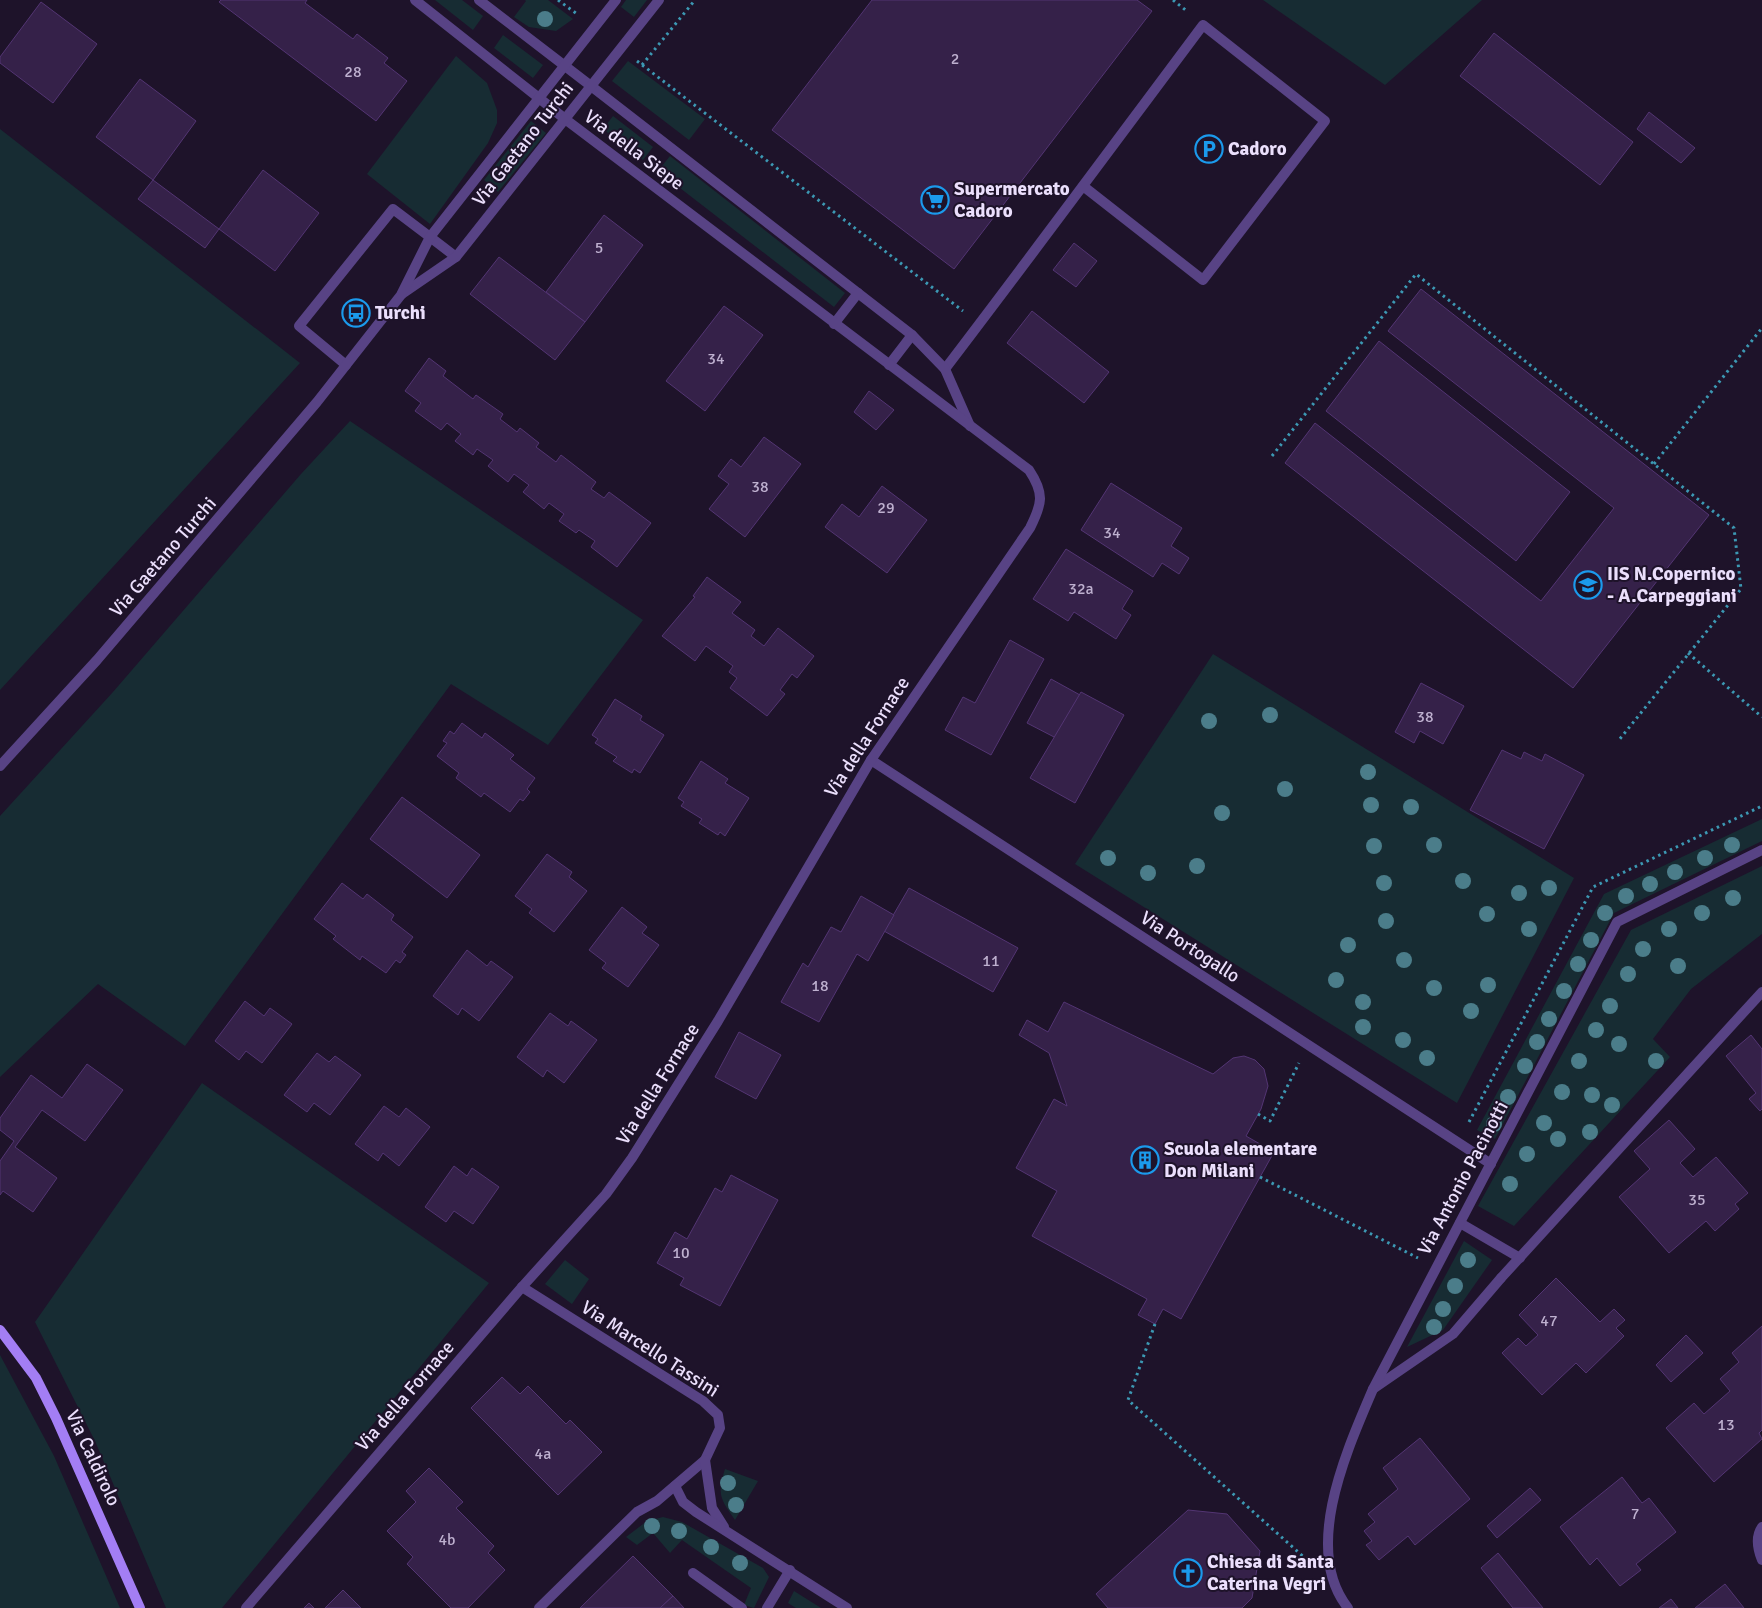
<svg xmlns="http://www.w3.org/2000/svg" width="1762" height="1608" font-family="Signika,sans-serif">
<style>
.green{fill:#172c33}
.building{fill:#352149;stroke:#533573}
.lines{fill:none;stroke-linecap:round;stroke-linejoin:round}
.path{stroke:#3c98b3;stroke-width:3;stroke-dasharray:2.5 4;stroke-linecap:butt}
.service{stroke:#584385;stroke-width:10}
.minor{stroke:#584385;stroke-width:10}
.tertiary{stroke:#584385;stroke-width:10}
.secondary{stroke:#a37ef4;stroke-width:10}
.tree{fill:#4b7d8a}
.labels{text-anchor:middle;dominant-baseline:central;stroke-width:4;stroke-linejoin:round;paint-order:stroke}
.number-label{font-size:16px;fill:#beb0cf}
.street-label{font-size:19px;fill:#ebdffc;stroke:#1e132a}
.poi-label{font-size:19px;font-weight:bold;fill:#ebdffc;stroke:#1e132a;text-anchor:start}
</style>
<rect width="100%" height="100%" fill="#1e132a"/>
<g class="green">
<polygon points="435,0 462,0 483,16 473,30"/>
<polygon points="525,0 548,0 573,19 556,31 529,27 514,17 526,1"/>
<polygon points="626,0 647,0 634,17 621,7"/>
<polygon points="1263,0 1482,0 1385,85"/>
<polygon points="503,35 543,65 533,78 494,48"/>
<polygon points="456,56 487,83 497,110 497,123 488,143 430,224 367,174"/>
<polygon points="628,61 705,119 689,140 612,81"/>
<polygon points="613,116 653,147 643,160 603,129"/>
<polygon points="531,121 546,133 498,192 484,180"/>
<polygon points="0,129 300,363 0,690"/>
<polygon points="670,156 845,293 834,307 658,171"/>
<polygon points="350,421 643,620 548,745 451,684 185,1046 98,984 0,1077 0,816 113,692 301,474"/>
<polygon points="1213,654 1574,878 1457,1103 1075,864"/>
<polygon points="1762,819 1762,841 1614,913 1495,1139 1477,1130 1604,894"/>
<polygon points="1762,866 1762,934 1691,989 1653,1039 1670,1057 1514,1226 1478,1206 1631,930"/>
<polygon points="202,1083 489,1283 222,1608 166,1608 95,1441 35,1322"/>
<polygon points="1464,1241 1492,1260 1443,1330 1407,1347"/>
<polygon points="565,1260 589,1279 572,1304 545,1284"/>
<polygon points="0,1355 54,1456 120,1608 0,1608"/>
<path d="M725 1469 758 1481 735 1520C720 1498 717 1495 725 1469Z"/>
<polygon points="663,1517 682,1522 763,1568 769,1577 754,1608 744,1605 751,1588 682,1540 670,1553 653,1533 637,1545 626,1537 647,1521"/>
<polygon points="794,1591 821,1608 796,1608 788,1603"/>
</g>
<g class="building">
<polygon points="221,0 307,0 305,3 353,39 357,34 388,58 384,63 407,81 376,121 219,2"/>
<polygon points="872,0 1137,0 1152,11 954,269 772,130"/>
<polygon points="41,2 97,44 53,103 0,63 0,57"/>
<polygon points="1494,33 1633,142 1600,185 1460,76"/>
<polygon points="140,79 196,121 153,180 96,137"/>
<polygon points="1649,112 1695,148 1681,163 1637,129"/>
<polygon points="263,170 319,213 275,271 219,229"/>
<polygon points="153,180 219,229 205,248 138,199"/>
<polygon points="604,215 643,245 585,322 546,292"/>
<polygon points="1074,243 1097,261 1076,287 1053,270"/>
<polygon points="499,257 585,322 555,360 470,294"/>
<polygon points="1421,289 1709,515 1573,688 1285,463 1315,423 1541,601 1614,508 1388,331"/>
<polygon points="724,306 763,335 705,411 666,381"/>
<polygon points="1032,311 1109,372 1084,403 1007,343"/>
<polygon points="1379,341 1570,492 1516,561 1326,411"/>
<polygon points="429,358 446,371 443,376 473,399 476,395 503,414 500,419 517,432 520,428 539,443 536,447 556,462 561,455 596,482 591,489 604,498 609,492 651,523 617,567 591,547 595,541 579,530 576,533 559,521 564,514 549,503 544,509 523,492 529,485 514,474 508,482 488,466 493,460 477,449 473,455 455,441 461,434 447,423 441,430 415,411 421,403 405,391"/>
<polygon points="869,391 894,410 876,430 854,412"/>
<polygon points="764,437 801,464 745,537 709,509 729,484 718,476 731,459 741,467"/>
<polygon points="1111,483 1182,528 1171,546 1189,558 1179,574 1162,563 1153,577 1081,530"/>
<polygon points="882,486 927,520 887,573 825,527 842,504 859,517"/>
<polygon points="1066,549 1133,591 1122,609 1131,615 1116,639 1074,612 1068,621 1033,599"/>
<polygon points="707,577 741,602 732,613 755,630 751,636 764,646 778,628 814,656 797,678 792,674 780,690 785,694 767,716 730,688 737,678 729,672 733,666 706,646 695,661 662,636 695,597 693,596"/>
<polygon points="1010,640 1044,659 991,755 945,730 963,697 975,703"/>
<polygon points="1051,679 1080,695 1056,738 1027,723"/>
<polygon points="1421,683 1464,706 1443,744 1420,731 1414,743 1395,732"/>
<polygon points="1081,692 1124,715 1075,803 1030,778"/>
<polygon points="615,699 642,716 640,720 664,735 640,773 634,769 632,773 613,761 617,757 595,743 598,739 592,735"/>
<polygon points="462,723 482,738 485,733 514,755 510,759 535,778 527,789 530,792 523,801 520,799 510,812 484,793 481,797 456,778 459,773 437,756 447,743 443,741 450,731 454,734"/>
<polygon points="1502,750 1521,759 1524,752 1542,761 1545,754 1584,775 1544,849 1470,810"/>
<polygon points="701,761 728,779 725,783 749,798 725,836 720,832 718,835 699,823 702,819 681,806 684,802 678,798"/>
<polygon points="402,797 480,855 447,898 370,839"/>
<polygon points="547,854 572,872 569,877 587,891 554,932 529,913 532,909 515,896"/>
<polygon points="342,883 363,899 367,894 394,915 391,920 413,937 402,952 406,955 400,963 396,960 386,973 362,956 360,960 333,939 336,936 314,919"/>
<polygon points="909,888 1018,948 993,992 884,931"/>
<polygon points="861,896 894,915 868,961 857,954 819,1022 781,1002 803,963 808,967 831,927 841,932"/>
<polygon points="622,907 647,927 642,933 659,945 628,987 602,968 606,963 589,950"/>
<polygon points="467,950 487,966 491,961 513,977 479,1021 462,1008 458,1015 433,996"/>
<polygon points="245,1001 264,1016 270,1008 292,1024 262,1063 246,1051 239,1060 215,1041"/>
<polygon points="1064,1002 1213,1074 1233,1058 1244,1056 1255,1060 1264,1069 1268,1086 1261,1109 1246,1136 1274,1152 1181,1319 1163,1309 1155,1324 1138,1315 1147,1299 1032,1236 1057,1191 1016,1168 1054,1099 1067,1106 1049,1053 1019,1035 1027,1020 1048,1032"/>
<polygon points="550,1013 568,1026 571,1021 597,1040 564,1083 547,1070 543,1077 517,1057"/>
<polygon points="739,1032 781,1055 756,1099 715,1077"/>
<polygon points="1751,1035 1762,1049 1762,1109 1760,1111 1749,1099 1756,1093 1726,1056"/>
<polygon points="317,1053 329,1062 335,1056 361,1075 330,1115 314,1103 307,1112 284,1095"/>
<polygon points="87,1064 123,1090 85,1141 42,1110 15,1147 57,1178 33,1212 3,1191 0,1195 0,1161 14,1141 0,1130 0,1118 31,1075 62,1098"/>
<polygon points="384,1106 399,1117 406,1108 430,1127 399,1166 383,1153 378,1161 355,1144"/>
<polygon points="1669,1120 1695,1149 1680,1163 1693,1177 1716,1157 1748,1193 1735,1204 1739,1209 1715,1231 1706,1221 1669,1253 1619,1197 1650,1169 1634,1151"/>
<polygon points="454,1166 467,1176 472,1168 499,1187 473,1224 454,1211 446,1222 425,1207"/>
<polygon points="731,1175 778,1200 720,1306 680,1285 684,1278 657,1263 675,1232 687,1239 715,1188 722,1192"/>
<polygon points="1556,1278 1600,1322 1614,1309 1625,1320 1616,1328 1624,1336 1586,1373 1576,1363 1542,1395 1502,1353 1518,1338 1526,1346 1538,1335 1519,1315"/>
<polygon points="1762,1326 1762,1430 1759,1433 1762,1439 1714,1482 1666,1428 1694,1403 1704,1414 1730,1391 1720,1379 1739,1362 1732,1353"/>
<polygon points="1686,1335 1703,1353 1671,1382 1656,1365"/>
<polygon points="502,1377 520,1394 528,1386 566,1424 570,1420 602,1452 558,1495 471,1408"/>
<polygon points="1420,1438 1470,1499 1415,1545 1408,1536 1379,1560 1366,1545 1372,1541 1364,1531 1375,1522 1368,1514 1398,1489 1383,1468"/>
<polygon points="429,1468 463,1502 456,1508 494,1546 488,1553 505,1570 468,1608 451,1608 407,1564 413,1557 387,1531 416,1502 406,1491"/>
<polygon points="1622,1477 1642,1503 1649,1498 1676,1532 1636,1564 1641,1570 1620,1586 1597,1558 1590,1565 1560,1527"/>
<polygon points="1530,1488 1541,1500 1497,1538 1487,1526"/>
<polygon points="1188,1510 1227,1514 1260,1551 1252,1598 1242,1608 1108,1608 1096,1594"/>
<polygon points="1498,1553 1543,1608 1513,1608 1481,1568"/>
<polygon points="633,1556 673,1596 660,1608 580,1608"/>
<polygon points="1725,1584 1744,1608 1695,1608"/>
<polygon points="343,1590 361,1608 325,1608"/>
<polygon points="673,1596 684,1608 660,1608"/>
<polygon points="1671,1599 1678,1608 1659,1608"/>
<polygon points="309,1603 314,1608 304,1608"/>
</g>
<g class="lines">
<g class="path">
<polyline points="558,0 577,14"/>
<polyline points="1173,0 1188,12"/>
<polyline points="637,61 963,311"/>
<polyline points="642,65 695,0"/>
<polyline points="1272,456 1416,274 1734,528 1741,589 1619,740"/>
<polyline points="1654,464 1762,328"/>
<polyline points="1688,653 1762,717"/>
<polyline points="1258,1114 1270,1121 1299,1063"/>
<polyline points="1469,1122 1593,887 1762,806"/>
<polyline points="1260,1177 1418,1258"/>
<polyline points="1155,1324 1128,1400 1306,1559"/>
</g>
<g class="service">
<polyline points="346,365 299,326 393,209 430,237"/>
<path d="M945 369C1032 255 1117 140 1203 25L1325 121 1203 280 1083 186"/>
<polyline points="1373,1389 1453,1334 1501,1278"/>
<polyline points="693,1573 742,1608"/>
<polyline points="767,1608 790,1570"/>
</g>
<g class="minor">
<polyline points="415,0 539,98"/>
<polyline points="479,0 565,66"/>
<polyline points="591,86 912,335 945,369 970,426"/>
<polyline points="834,324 858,293"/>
<polyline points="889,365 912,335"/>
<polyline points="871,760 1491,1164"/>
<polyline points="1460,1223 1520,1258"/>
<polyline points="1501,1278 1762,992"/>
<polyline points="522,1287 703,1401 718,1415 720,1428 705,1460 657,1501 637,1512 539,1608"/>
<polyline points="705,1460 712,1508 724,1527"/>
<polyline points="675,1486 683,1502 696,1512 847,1608"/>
<path d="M1762 1527C1755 1537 1758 1550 1762 1560"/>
<path d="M246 1608 522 1287 606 1194 632 1158 718 1021 871 760 1030 528C1042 504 1045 494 1029 470L565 119"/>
<path d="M1348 1608C1301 1549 1348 1448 1373 1389L1617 922 1762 850"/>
</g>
<g class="tertiary">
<polyline points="565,66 591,86"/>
<polyline points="539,98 565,119"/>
<polyline points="430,237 456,257"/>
<polyline points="402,294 456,257 659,0"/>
<polyline points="0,766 97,660 317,402 401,295 430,237 616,0"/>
</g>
<polyline class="secondary" points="0,1330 36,1378 56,1418 140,1608"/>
</g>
<g class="tree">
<circle cx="545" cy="19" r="8"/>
<circle cx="1270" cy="715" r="8"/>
<circle cx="1209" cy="721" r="8"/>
<circle cx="1368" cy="772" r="8"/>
<circle cx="1285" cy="789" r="8"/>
<circle cx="1371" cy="805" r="8"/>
<circle cx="1411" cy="807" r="8"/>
<circle cx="1222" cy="813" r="8"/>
<circle cx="1434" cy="845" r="8"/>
<circle cx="1732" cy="845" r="8"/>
<circle cx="1374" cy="846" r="8"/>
<circle cx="1108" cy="858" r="8"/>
<circle cx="1705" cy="858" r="8"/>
<circle cx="1197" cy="866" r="8"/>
<circle cx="1675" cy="872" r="8"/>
<circle cx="1148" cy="873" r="8"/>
<circle cx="1463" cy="881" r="8"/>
<circle cx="1384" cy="883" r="8"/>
<circle cx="1650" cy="884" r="8"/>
<circle cx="1549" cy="888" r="8"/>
<circle cx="1519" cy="893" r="8"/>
<circle cx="1626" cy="896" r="8"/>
<circle cx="1733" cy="898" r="8"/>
<circle cx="1605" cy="913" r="8"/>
<circle cx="1702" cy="913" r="8"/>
<circle cx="1487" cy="914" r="8"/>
<circle cx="1386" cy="921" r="8"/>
<circle cx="1529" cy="929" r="8"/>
<circle cx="1669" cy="929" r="8"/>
<circle cx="1591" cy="940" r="8"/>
<circle cx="1348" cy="945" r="8"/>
<circle cx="1643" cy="949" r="8"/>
<circle cx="1404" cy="960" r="8"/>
<circle cx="1578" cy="964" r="8"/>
<circle cx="1678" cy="966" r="8"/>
<circle cx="1628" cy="974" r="8"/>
<circle cx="1336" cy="980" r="8"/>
<circle cx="1488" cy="985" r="8"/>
<circle cx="1434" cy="988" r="8"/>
<circle cx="1564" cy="991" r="8"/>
<circle cx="1363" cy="1002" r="8"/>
<circle cx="1610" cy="1006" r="8"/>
<circle cx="1471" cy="1011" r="8"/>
<circle cx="1549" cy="1019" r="8"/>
<circle cx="1363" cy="1027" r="8"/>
<circle cx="1596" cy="1030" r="8"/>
<circle cx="1403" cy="1040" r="8"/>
<circle cx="1537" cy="1042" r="8"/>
<circle cx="1619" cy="1044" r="8"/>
<circle cx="1427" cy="1058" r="8"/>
<circle cx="1579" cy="1061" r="8"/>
<circle cx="1656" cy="1061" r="8"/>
<circle cx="1525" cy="1066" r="8"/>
<circle cx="1562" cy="1092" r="8"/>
<circle cx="1592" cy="1095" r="8"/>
<circle cx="1508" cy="1097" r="8"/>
<circle cx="1612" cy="1105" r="8"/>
<circle cx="1544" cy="1123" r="8"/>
<circle cx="1494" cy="1124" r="8"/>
<circle cx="1590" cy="1132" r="8"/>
<circle cx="1558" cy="1139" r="8"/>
<circle cx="1527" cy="1154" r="8"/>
<circle cx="1510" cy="1184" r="8"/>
<circle cx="1468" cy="1260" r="8"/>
<circle cx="1455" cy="1286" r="8"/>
<circle cx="1443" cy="1309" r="8"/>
<circle cx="1434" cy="1327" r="8"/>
<circle cx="728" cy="1483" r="8"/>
<circle cx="736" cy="1505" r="8"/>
<circle cx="652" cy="1526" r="8"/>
<circle cx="679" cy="1531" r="8"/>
<circle cx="711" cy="1547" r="8"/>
<circle cx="740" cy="1563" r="8"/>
</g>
<defs>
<g id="parking-ring" transform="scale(1.4375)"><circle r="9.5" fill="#1e132a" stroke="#1b9aec" stroke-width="1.5"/><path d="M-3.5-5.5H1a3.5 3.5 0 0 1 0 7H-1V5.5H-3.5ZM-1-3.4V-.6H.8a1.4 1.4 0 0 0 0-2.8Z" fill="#1b9aec"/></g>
<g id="supermarket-ring" transform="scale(1.4375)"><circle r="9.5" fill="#1e132a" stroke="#1b9aec" stroke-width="1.5"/><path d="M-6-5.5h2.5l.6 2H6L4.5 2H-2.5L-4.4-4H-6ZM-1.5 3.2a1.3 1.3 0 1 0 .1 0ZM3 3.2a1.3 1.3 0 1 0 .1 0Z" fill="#1b9aec"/></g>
<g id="bus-ring" transform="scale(1.4375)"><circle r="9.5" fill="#1e132a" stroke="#1b9aec" stroke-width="1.5"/><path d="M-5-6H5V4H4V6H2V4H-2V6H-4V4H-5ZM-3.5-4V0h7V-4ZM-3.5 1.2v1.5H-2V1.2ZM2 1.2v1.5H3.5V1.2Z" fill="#1b9aec"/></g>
<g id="school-ring" transform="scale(1.4375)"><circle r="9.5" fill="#1e132a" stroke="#1b9aec" stroke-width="1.5"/><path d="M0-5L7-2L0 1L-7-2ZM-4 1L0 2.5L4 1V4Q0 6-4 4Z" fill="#1b9aec"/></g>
<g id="building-ring" transform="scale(1.4375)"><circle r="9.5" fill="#1e132a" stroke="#1b9aec" stroke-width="1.5"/><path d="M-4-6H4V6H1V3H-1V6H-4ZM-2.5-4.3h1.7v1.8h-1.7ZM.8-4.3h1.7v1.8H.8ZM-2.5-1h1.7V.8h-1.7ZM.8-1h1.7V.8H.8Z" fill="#1b9aec"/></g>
<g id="church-ring" transform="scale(1.4375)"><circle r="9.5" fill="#1e132a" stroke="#1b9aec" stroke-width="1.5"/><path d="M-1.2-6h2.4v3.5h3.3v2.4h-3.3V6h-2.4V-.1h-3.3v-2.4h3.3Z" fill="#1b9aec"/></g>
</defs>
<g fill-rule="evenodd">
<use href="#parking-ring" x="1209" y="149"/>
<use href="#supermarket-ring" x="935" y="200"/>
<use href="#bus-ring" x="356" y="313"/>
<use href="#school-ring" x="1588" y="585"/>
<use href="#building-ring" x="1145" y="1160"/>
<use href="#church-ring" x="1188" y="1573"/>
</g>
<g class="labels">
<g class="number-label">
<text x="955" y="59">2</text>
<text x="353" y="72">28</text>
<text x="599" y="248">5</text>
<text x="716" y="359">34</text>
<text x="760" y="487">38</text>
<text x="886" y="508">29</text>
<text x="1112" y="533">34</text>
<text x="1081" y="589">32a</text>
<text x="1425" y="717">38</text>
<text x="991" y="961">11</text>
<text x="820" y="986">18</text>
<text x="1697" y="1200">35</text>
<text x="681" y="1253">10</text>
<text x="1549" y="1321">47</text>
<text x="1726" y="1425">13</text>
<text x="543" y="1454">4a</text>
<text x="1635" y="1514">7</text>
<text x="447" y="1540">4b</text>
</g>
<g class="street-label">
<text transform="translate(523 144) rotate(-52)">Via Gaetano Turchi</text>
<text transform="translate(634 150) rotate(37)">Via della Siepe</text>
<text transform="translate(163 557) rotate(-49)">Via Gaetano Turchi</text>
<text transform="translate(867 737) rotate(-57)">Via della Fornace</text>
<text transform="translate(1190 947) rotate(33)">Via Portogallo</text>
<text transform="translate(658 1084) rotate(-58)">Via della Fornace</text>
<text transform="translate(1463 1178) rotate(-62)">Via Antonio Pacinotti</text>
<text transform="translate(650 1349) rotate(33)">Via Marcello Tassini</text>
<text transform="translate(405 1396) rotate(-49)">Via della Fornace</text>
<text transform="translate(93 1458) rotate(65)">Via Caldirolo</text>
</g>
<g class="poi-label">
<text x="1228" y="149">Cadoro</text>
<text x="954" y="189">Supermercato<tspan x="954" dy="22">Cadoro</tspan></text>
<text x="375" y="313">Turchi</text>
<text x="1607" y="574">IIS N.Copernico<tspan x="1607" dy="22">- A.Carpeggiani</tspan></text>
<text x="1164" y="1149">Scuola elementare<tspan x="1164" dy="22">Don Milani</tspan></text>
<text x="1207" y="1562">Chiesa di Santa<tspan x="1207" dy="22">Caterina Vegri</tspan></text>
</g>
</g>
</svg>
